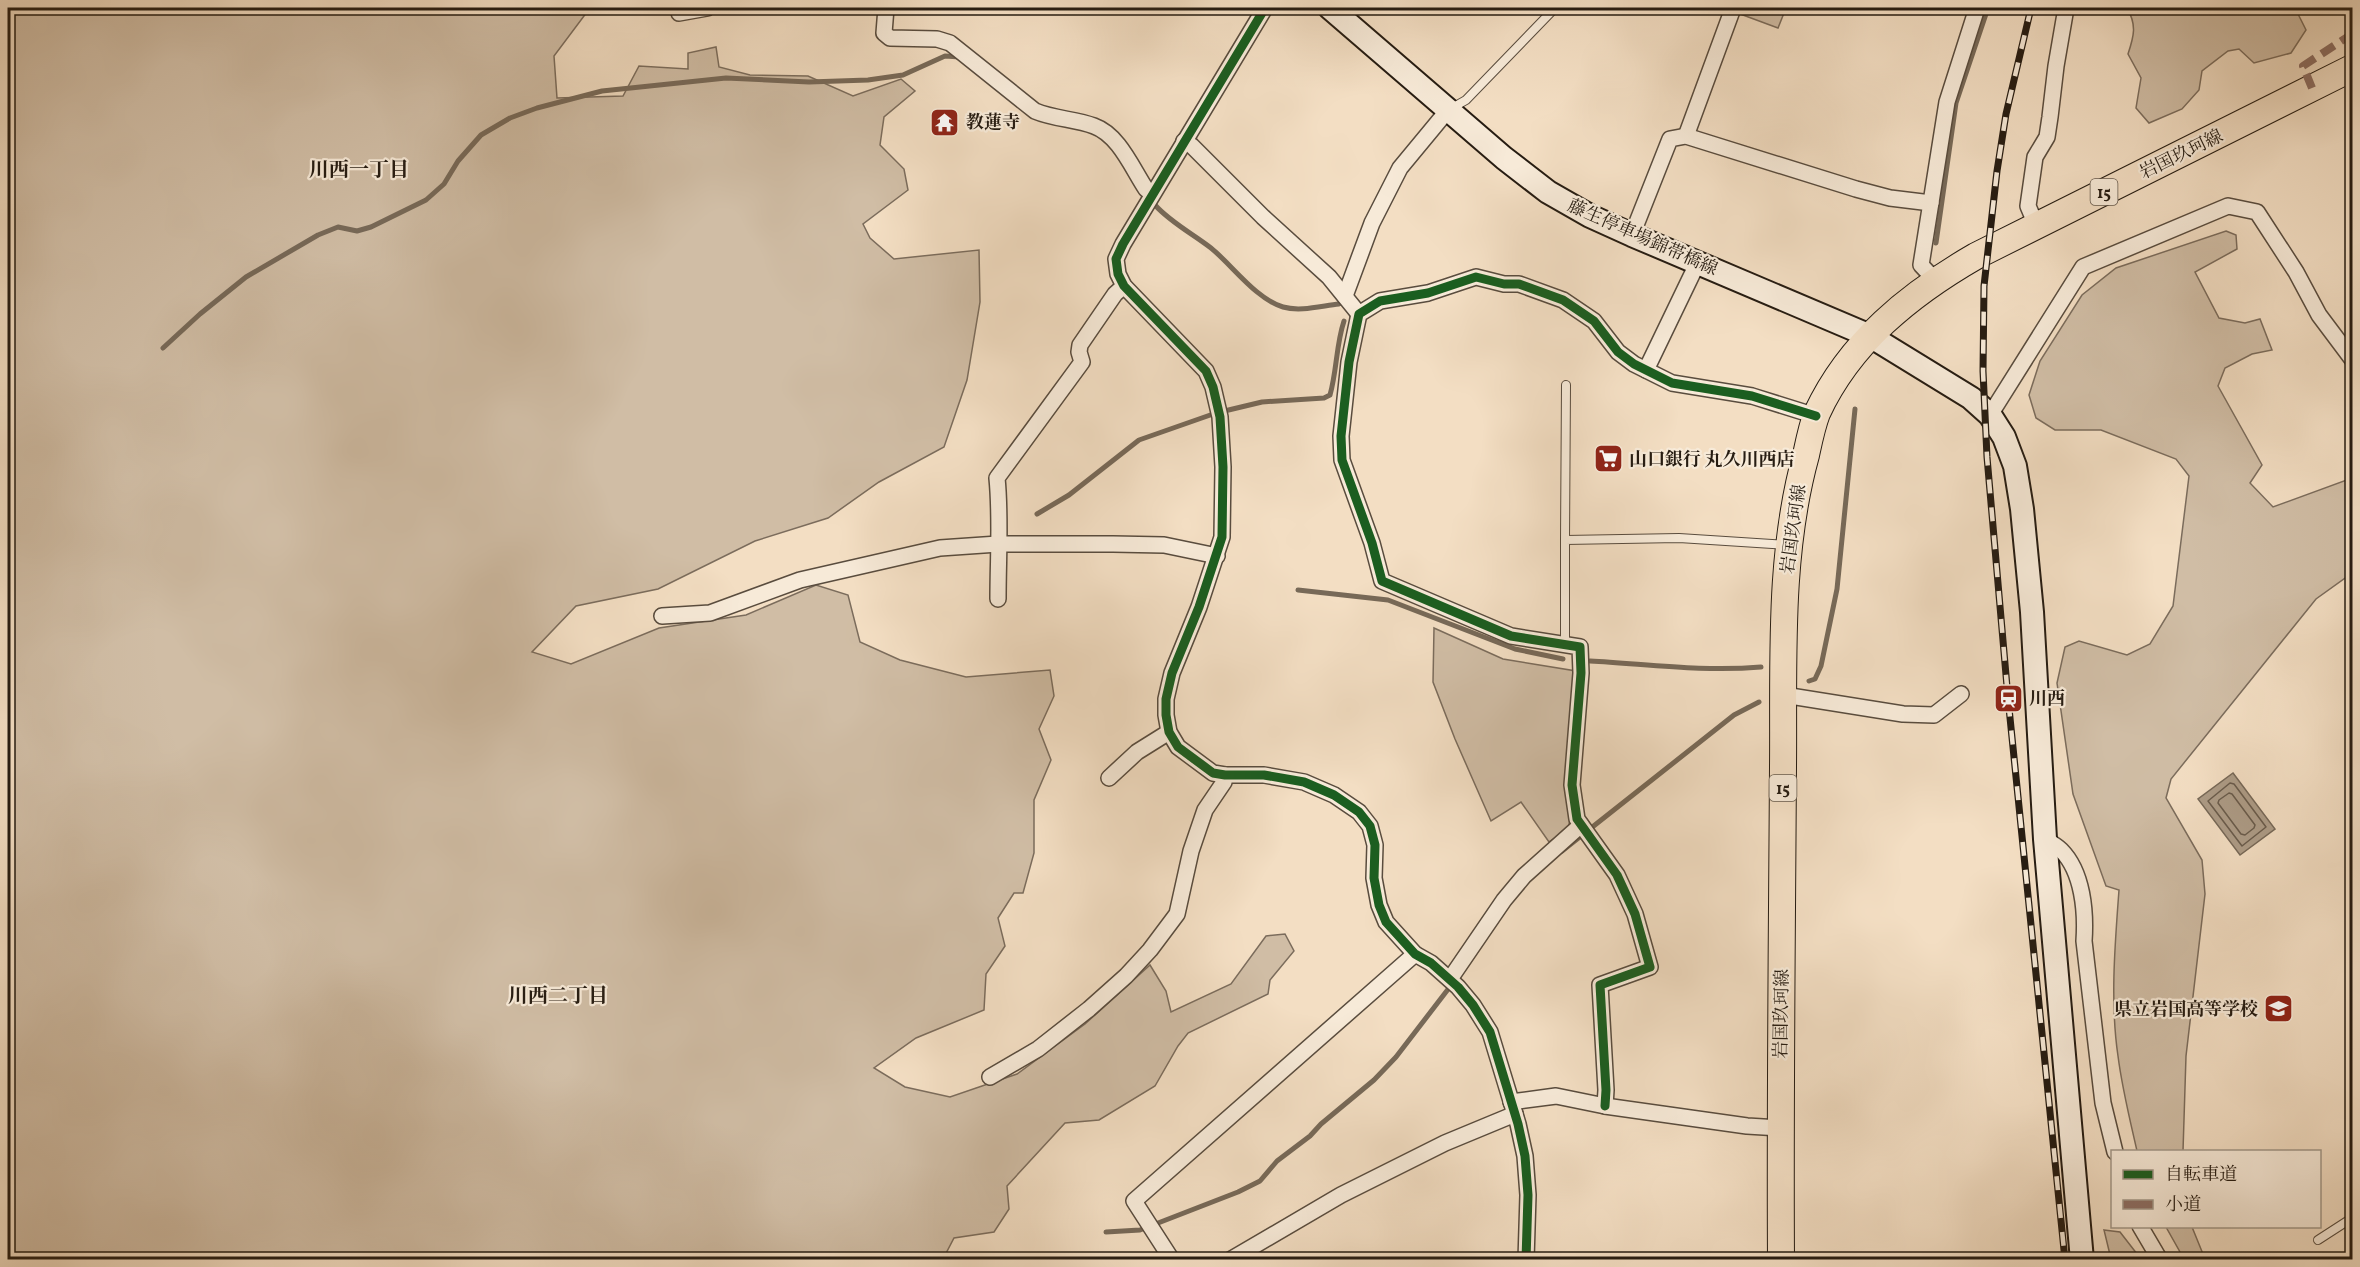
<svg xmlns="http://www.w3.org/2000/svg" width="2360" height="1267" font-family="Vollkorn,'Noto Serif JP',serif">
<style>
.green{fill:#d0bda5;stroke:#7b6c5c;stroke-width:1.5}
.water{fill:#ad9c87;stroke:#776958;stroke-width:1.5}
.lines{fill:none;stroke-linecap:round;stroke-linejoin:round}
.shore{stroke:#6a5c4c;stroke-width:1.5}
.stream{stroke:#776958;stroke-width:5}
.lane-casing{stroke:#594c3e;stroke-width:10}
.street-casing{stroke:#594c3e;stroke-width:18}
.secondary-casing{stroke:#261c12;stroke-width:26}
.primary-casing{stroke:#261c12;stroke-width:28}
.lane{stroke:#f7ead8;stroke-width:8}
.street{stroke:#f7ead8;stroke-width:15}
.secondary{stroke:#f7ead8;stroke-width:22}
.primary{stroke:#f3dec3;stroke-width:26}
.rail-casing{stroke:#261c12;stroke-width:7}
.rail{stroke:#f7ead8;stroke-width:4.5;stroke-dasharray:14;stroke-linecap:butt}
.quiet{stroke:#8d6e63;stroke-width:8;stroke-dasharray:15 8;stroke-linecap:butt}
.cycleway-casing{stroke:#f7ead8;stroke-width:13}
.cycleway{stroke:#1b5e20;stroke-width:9}
.labels{text-anchor:middle;stroke-width:4.5;stroke-linejoin:round;paint-order:stroke}
.shield{fill:#f7ead8;stroke:#655a4d;stroke-width:1.5}
.shield-label{font-size:16px;font-weight:bold;fill:#261c12}
.poi-label{font-size:18px;font-weight:bold;fill:#261c12;stroke:#f7ead8;text-anchor:start}
.street-label{font-size:18px;fill:#261c12;stroke:#f7ead8}
.neighbourhood-label{font-size:20px;font-weight:bold;fill:#261c12;stroke:#f7ead8}
</style>
<rect width="100%" height="100%" fill="#f3dec3"/>
<filter id="stains"><feTurbulence type="fractalNoise" baseFrequency=".00333" numOctaves="4"/><feColorMatrix values="0 0 0 0 .2 0 0 0 0 .09 0 0 0 0 .02 0 0 0 .5 -.17"/></filter>
<radialGradient id="worn" r=".72"><stop offset=".6" stop-color="#630" stop-opacity="0"/><stop offset="1" stop-color="#630" stop-opacity=".3"/></radialGradient>
<g class="green">
<path d="M8,8h582l-36,48 3,42 66,-2 16,-30 49,3v-16l28,-6 3,20 31,8 58,1 45,20 48,-17 14,12 -31,26 -4,28 24,24 4,21 -45,34 7,14 24,21 85,-9 1,52 -13,78 -23,67 -65,35 -51,36 -73,23 -97,48 -82,17 -44,46 39,12 88,-36 87,-13 70,-30 32,10 12,47 40,18 66,17 84,-7 4,26 -15,33 12,31 -17,40v53l-11,40h-9l-16,25 7,28 -19,28 -2,36 -68,28 -42,30 31,19 45,10 67,-23 68,-50 65,-59 16,26 5,21 60,-28 35,-48 19,-2 9,17 -24,29 -2,14 -80,39 -10,13 -23,40 -56,34 -34,3 -58,63 2,23 -15,23 -40,6 -11,21h-935z"/>
<path d="M1724,8h62l-8,20z"/>
<path d="M2127,8h168l11,22 -15,23 -37,10 -15,-14 -11,2 -26,20 -3,19 -17,19 -33,14 -13,-15 5,-30 -13,-24c6,-18 9,-29 -1,-46z"/>
<path d="M2226,231l10,4 1,14 -42,23 24,46 26,5 15,-4 12,31 -20,4 -27,14 -7,18 44,79 -12,18 23,24 79,-29v95l-36,26 -145,180 -5,19 36,62 3,34 -19,162 -3,95h-46c-7,-31 -15,-63 -19,-95 -8,-54 -3,-112 1,-166l-13,-4 -33,-92 -16,-111 8,-36 14,-6 48,14 23,-11 23,-38 16,-130 -13,-17 -75,-29h-46l-19,-12 -7,-23 11,-34 42,-66 34,-27z"/>
<path d="M1434,628l69,31 73,12 -6,148 -2,11 -19,12 -28,-40 -30,19 -36,-82 -22,-57z"/>
<path d="M2166,1227h26l13,32h-21z"/>
<path d="M2104,1230l16,2 21,27h-30z"/>
</g>
<path class="water" d="M2233,773l42,56 -35,26 -42,-56z"/>
<g class="lines">
<g class="shore">
<path d="M2230,783l4,1 32,43 -24,19 -34,-45z"/>
<path d="M2229,793l3,1 23,31 -1,3 -9,7 -4,-1 -23,-31 1,-3z"/>
</g>
<g class="stream">
<path d="M1155,205c15,17 38,29 56,43 21,17 45,51 72,59 17,5 38,-1 56,-3"/>
<path d="M1936,243l20,-140 32,-95"/>
<path d="M163,348l37,-34 46,-37 72,-42 20,-8 19,4 14,-4 55,-27 18,-16 14,-23 23,-26 29,-17 27,-10 65,-17 124,-13 83,4 59,-2 35,-5 42,-19 15,1"/>
<path d="M1037,514l32,-19 70,-55 77,-27 46,-11 62,-4 6,-3c7,-25 6,-50 14,-74"/>
<path d="M1298,590l90,10 127,49 48,10"/>
<path d="M1590,661c57,3 113,11 171,6"/>
<path d="M1809,681l6,-2 6,-13 16,-77 18,-180"/>
<path d="M1562,851l172,-136 25,-13"/>
<path d="M1106,1232l34,-2 98,-38 22,-11 17,-20 33,-25 11,-12 53,-44 22,-23 53,-69"/>
</g>
<defs>
<g id="lane">
<path d="M1452,108l14,-8 89,-92"/>
<path d="M1565,540l1,-155"/>
<path d="M1565,644v-104l114,-2 108,7"/>
<path d="M2318,1240l34,-22"/>
</g>
<g id="street">
<path d="M886,8l-2,25 6,5 47,1 13,4 85,68c19,8 40,8 59,15 25,9 38,42 52,63l6,5"/>
<path d="M1265,8l-142,236 -7,15 2,15 6,12 82,85 7,16 7,30 3,50 -1,70 -23,70 -27,66 -6,26v16l3,17 9,15 35,26 12,2h39l40,7 30,13 25,17 11,14 5,19 -1,33 5,27 7,17 29,32 16,9 27,24 15,18 17,27 28,92 7,32 3,39 -2,65"/>
<path d="M679,13l28,-5"/>
<path d="M1686,136l46,-125"/>
<path d="M1184,141l8,5 71,71 66,60 30,37"/>
<path d="M2036,225l-8,-19 7,-49 12,-20 3,-20 6,-51 10,-58"/>
<path d="M1632,235l38,-96 16,-3 170,53 34,9 41,5"/>
<path d="M1935,280l-14,-15 26,-163 30,-94"/>
<path d="M1345,296l27,-73 28,-55 48,-58"/>
<path d="M1646,370l52,-108"/>
<path d="M1990,415l93,-148 145,-61 29,6 39,60 23,43 33,44"/>
<path d="M998,599c0,-41 3,-81 -1,-121l85,-116 -3,-10 1,-7 35,-51 9,-8"/>
<path d="M662,616l48,-3 90,-33 140,-32 58,-4h115l51,1 53,11"/>
<path d="M1784,695l119,19 31,1 27,-21"/>
<path d="M1109,778l28,-26 32,-20"/>
<path d="M2045,839c5,3 12,7 16,11 22,22 25,62 23,91l19,162 12,49"/>
<path d="M1450,979l54,-79 20,-24 57,-51"/>
<path d="M990,1077l48,-28 51,-40 37,-33 24,-26 27,-36 14,-63 14,-41 19,-28 1,-7"/>
<path d="M1511,1102l45,-6 49,10 142,20 33,2"/>
<path d="M1605,1106l1,-16 -6,-105 50,-18 -15,-53 -18,-39 -40,-56 -5,-34 9,-112 -1,-26 -69,-11 -129,-55 -10,-38 -30,-83 -1,-24 8,-74 10,-48 21,-13 48,-8 48,-16 28,7h15l44,16 31,21 24,31 16,12 38,19 80,13 64,20"/>
<path d="M2140,1226l20,34"/>
<path d="M1172,1260l-38,-59 281,-247"/>
<path d="M1230,1260l111,-65 104,-52 70,-29"/>
</g>
<path id="secondary" d="M1330,8l174,150 44,34 42,24 42,19 238,101 101,62 19,17 14,22 11,29 7,43 10,103 13,227 37,421"/>
<path id="primary" d="M1781,1260c-1,-165 1,-329 2,-493 1,-104 -5,-211 23,-312 3,-14 6,-29 11,-42 33,-71 93,-119 159,-157l376,-188"/>
</defs>
<use href="#lane" class="lane-casing"/>
<use href="#street" class="street-casing"/>
<use href="#secondary" class="secondary-casing"/>
<use href="#primary" class="primary-casing"/>
<use href="#lane" class="lane"/>
<use href="#street" class="street"/>
<use href="#secondary" class="secondary"/>
<use href="#primary" class="primary"/>
<defs>
<path id="rail" d="M2031,8l-25,106 -9,57 -13,115 -1,85 4,86 21,241 57,562"/>
</defs>
<use href="#rail" class="rail-casing"/>
<use href="#rail" class="rail"/>
<path class="quiet" d="M2312,88l-9,-22 49,-32"/>
<defs>
<g id="cycleway">
<path d="M1265,8l-142,236 -7,15 2,15 6,12 82,85 7,16 7,30 3,50 -1,70 -23,70 -27,66 -6,26v16l3,17 9,15 35,26 12,2h39l40,7 30,13 25,17 11,14 5,19 -1,33 5,27 7,17 29,32 16,9 27,24 15,18 17,27 28,92 7,32 3,39 -2,65"/>
<path d="M1605,1106l1,-16 -6,-105 50,-18 -15,-53 -18,-39 -40,-56 -5,-34 9,-112 -1,-26 -69,-11 -129,-55 -10,-38 -30,-83 -1,-24 8,-74 10,-48 21,-13 48,-8 48,-16 28,7h15l44,16 31,21 24,31 16,12 38,19 80,13 64,20"/>
</g>
</defs>
<use href="#cycleway" class="cycleway-casing"/>
<use href="#cycleway" class="cycleway"/>
</g>
<defs>
<symbol id="temple-square" viewBox="-11 -11 22 22"><rect x="-9" y="-9" width="18" height="18" rx="4" fill="#8f2418" stroke="#f7ead8"/><path d="M0-6L5-2H3V0L6.5 2.5H4V6H1.5V3h-3V6H-4V2.5H-6.5L-3 0V-2H-5Z" fill="#fff"/></symbol>
<symbol id="supermarket-square" viewBox="-11 -11 22 22"><rect x="-9" y="-9" width="18" height="18" rx="4" fill="#8f2418" stroke="#f7ead8"/><path d="M-6-5.5h2.5l.6 2H6L4.5 2H-2.5L-4.4-4H-6ZM-1.5 3.2a1.3 1.3 0 1 0 .1 0ZM3 3.2a1.3 1.3 0 1 0 .1 0Z" fill="#fff"/></symbol>
<symbol id="station-square" viewBox="-11 -11 22 22"><rect x="-9" y="-9" width="18" height="18" rx="4" fill="#8f2418" stroke="#f7ead8"/><path d="M-3-6H3Q5-6 5-4V2Q5 4 3 4L4.5 6H3L1.5 4h-3L-3 6H-4.5L-3 4Q-5 4-5 2V-4Q-5-6-3-6ZM-3.5-4v3h7v-3ZM-3.5 1v1.5H-2V1ZM2 1v1.5H3.5V1Z" fill="#fff"/></symbol>
<symbol id="school-square" viewBox="-11 -11 22 22"><rect x="-9" y="-9" width="18" height="18" rx="4" fill="#8f2418" stroke="#f7ead8"/><path d="M0-5L7-2L0 1L-7-2ZM-4 1L0 2.5L4 1V4Q0 6-4 4Z" fill="#fff"/></symbol>
</defs>
<g fill-rule="evenodd">
<use href="#temple-square" x="928" y="106" width="33" height="33"/>
<use href="#supermarket-square" x="1592" y="442" width="33" height="33"/>
<use href="#station-square" x="1992" y="682" width="33" height="33"/>
<use href="#school-square" x="2262" y="992" width="33" height="33"/>
</g>
<g class="labels">
<g class="shield">
<rect x="2090.5" y="179" width="27" height="26" rx="4.5"/>
<rect x="1769.5" y="775" width="27" height="26" rx="4.5"/>
</g>
<g class="shield-label">
<text x="2104" y="198">15</text>
<text x="1783" y="794">15</text>
</g>
<g class="poi-label">
<text x="966" y="128">教蓮寺</text>
<text x="1629" y="465">山口銀行 丸久川西店</text>
<text x="2029" y="704">川西</text>
<text x="2258" y="1015" text-anchor="end">県立岩国高等学校</text>
</g>
<g class="street-label">
<text transform="translate(2181 154) rotate(-26)" y="6">岩国玖珂線</text>
<text transform="translate(1643 237) rotate(24)" y="6">藤生停車場錦帯橋線</text>
<text transform="translate(1793 529) rotate(-82)" y="6">岩国玖珂線</text>
<text transform="translate(1781 1014) rotate(-89)" y="6">岩国玖珂線</text>
</g>
<g class="neighbourhood-label">
<text x="359" y="176">川西一丁目</text>
<text x="558" y="1002">川西二丁目</text>
</g>
</g>
<rect width="2360" height="1267" fill="none" stroke="#f3dec3" stroke-width="30"/>
<rect x="9" y="9" width="2342" height="1249" fill="none" stroke="#261c12" stroke-width="3"/>
<rect x="15" y="15" width="2330" height="1237" fill="none" stroke="#261c12" stroke-width="1.5"/>
<rect x="2111" y="1150" width="210" height="78" fill="#f7ead8" stroke="#a39889" stroke-width="1.5"/>
<rect x="2123" y="1170" width="30" height="9" fill="#1b5e20" stroke="#a39889" stroke-width="1.5"/>
<text x="2165" y="1180" font-size="18" fill="#261c12">自転車道</text>
<rect x="2123" y="1200" width="30" height="9" fill="#8d6e63" stroke="#a39889" stroke-width="1.5"/>
<text x="2165" y="1210" font-size="18" fill="#261c12">小道</text>
<rect width="100%" height="100%" filter="url(#stains)"/>
<rect width="100%" height="100%" fill="url(#worn)"/>
</svg>
